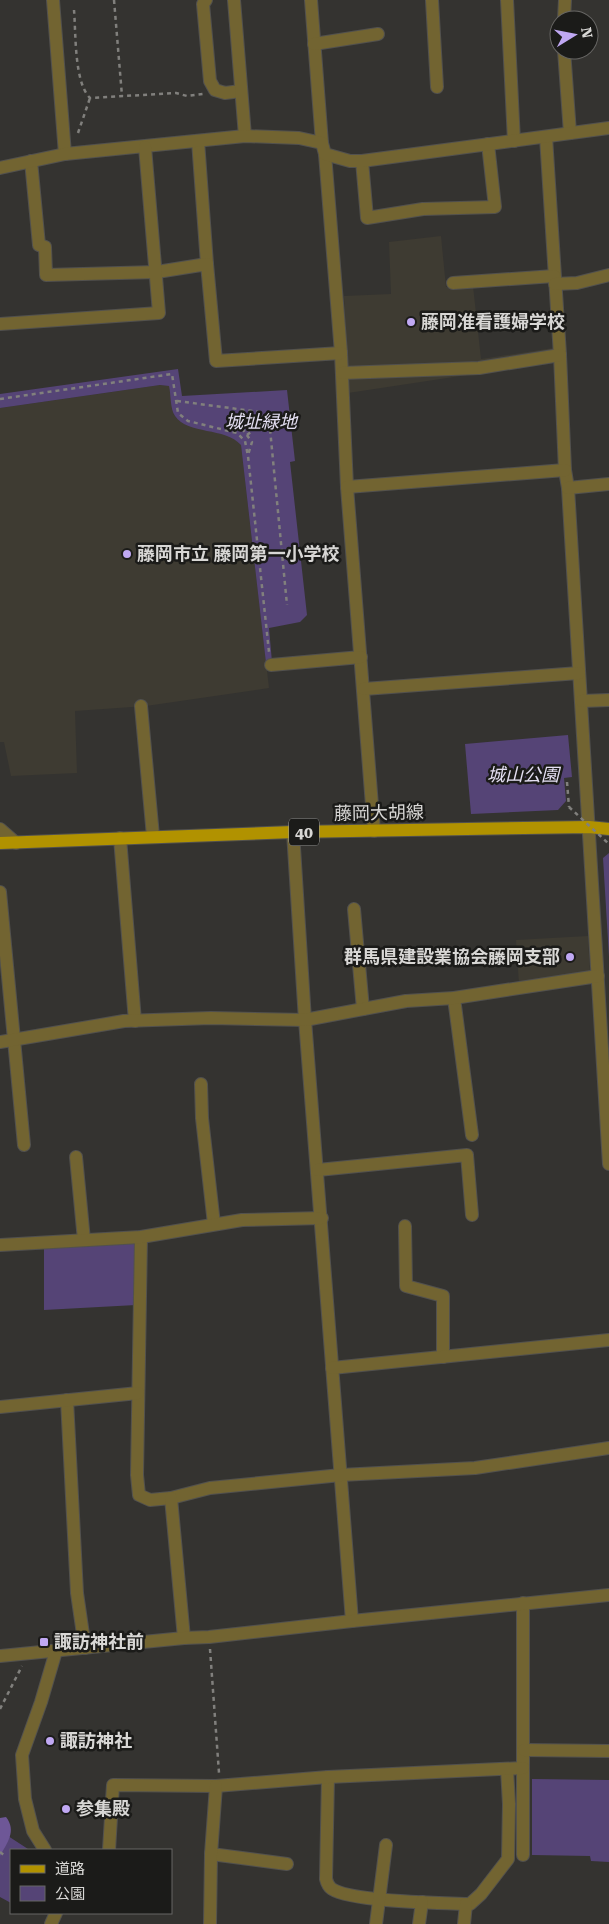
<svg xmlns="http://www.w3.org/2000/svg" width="609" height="1924" font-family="'Roboto Serif','Noto Sans JP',serif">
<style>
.built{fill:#3e3b32}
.green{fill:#554476}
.water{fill:#6e5797}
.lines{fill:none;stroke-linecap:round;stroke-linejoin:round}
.minor-casing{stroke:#52514e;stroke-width:14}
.major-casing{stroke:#52514e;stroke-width:14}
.path{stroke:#81807d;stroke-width:2.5;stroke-dasharray:4 4;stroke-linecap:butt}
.minor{stroke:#726431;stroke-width:12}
.major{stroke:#b19200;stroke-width:12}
.path-bridge{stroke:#81807d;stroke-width:2.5;stroke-dasharray:4 4;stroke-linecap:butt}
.poi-dot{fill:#c0a8f3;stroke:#1b1b19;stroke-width:2}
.labels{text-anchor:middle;stroke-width:5;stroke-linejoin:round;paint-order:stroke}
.shield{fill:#1b1b19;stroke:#9f9f9d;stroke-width:1}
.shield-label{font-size:16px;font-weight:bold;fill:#d8d7d5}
.poi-label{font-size:18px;font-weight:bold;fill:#d8d7d5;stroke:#1b1b19;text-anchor:start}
.park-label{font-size:18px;font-style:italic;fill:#e4dff2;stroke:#1b1b19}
.street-label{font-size:18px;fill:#d8d7d5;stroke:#1b1b19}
</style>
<rect width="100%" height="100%" fill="#343330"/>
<g class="built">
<path d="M441,236l5,51 27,-1 8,73 72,-11 1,14 -206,31 -4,-97 47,-2 -2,-52z"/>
<path d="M160,385l10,1 4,29 7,7 10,4 43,11 7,8 28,243 -123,18 -71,5 2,62 -66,3 -7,-34h-4v-334z"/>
<path d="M588,936l2,36 -71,12 -3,-44z"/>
</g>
<g class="green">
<path d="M178,369l4,27 105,-6 8,71 -5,1 17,153 -7,7 -31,6 3,34 -6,1 -25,-218c-16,-18 -53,-10 -66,-29 -5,-7 -4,-22 -6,-30l-9,-1 -160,23v-14z"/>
<path d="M568,735l4,42 -8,1 2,23 -8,9 -87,4 -6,-70z"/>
<path d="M609,853v104l-6,-99z"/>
<path d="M136,1240v65l-92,5v-62z"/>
<path d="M532,1779l77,1v82l-18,-1 -1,-5 -58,-1z"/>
<path d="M0,1836h8l20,13v1h-17v53l-11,-6z"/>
</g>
<path class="water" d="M6,1817c11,14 1,26 -6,39v-38z"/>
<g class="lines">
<defs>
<g id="minor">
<path d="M53,0l12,154"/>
<path d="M206,0l-3,4 7,77 5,9 10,3 16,-2"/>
<path d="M234,0l11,136"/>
<path d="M311,0l11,143"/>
<path d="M432,0l5,87"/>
<path d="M507,0l7,141"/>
<path d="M564,20l1,-20"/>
<path d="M314,44l64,-10"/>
<path d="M564,50l6,83"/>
<path d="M546,137l14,218 5,115 3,18 41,676"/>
<path d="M198,141l9,123"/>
<path d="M325,154l16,199 6,134 27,344"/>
<path d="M31,161l8,84 6,2 1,28 111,-3 50,-8 9,97 125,-8"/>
<path d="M362,161l5,57 56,-9 72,-2 -7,-63"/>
<path d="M0,168l65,-14 180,-18 54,2 23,5 3,11 25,7h12l247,-33"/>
<path d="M453,283l101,-7"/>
<path d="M555,284l22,-1 32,-8"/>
<path d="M0,324l159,-11 -14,-166"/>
<path d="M342,373l137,-5 81,-13"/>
<path d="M347,487l218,-17"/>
<path d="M568,488l41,-4"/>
<path d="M271,665l90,-8"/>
<path d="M364,689l215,-16"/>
<path d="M582,701l27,-1"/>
<path d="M141,706l12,130"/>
<path d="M0,829l16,14"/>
<path d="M293,832l12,188 47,601"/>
<path d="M120,838l15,183"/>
<path d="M0,892l24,253"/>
<path d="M354,909l9,100"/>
<path d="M454,998l18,137"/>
<path d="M0,1042l124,-21 87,-3 94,2 101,-19 48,-3 144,-22"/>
<path d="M201,1084l1,34 12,106"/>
<path d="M76,1157l8,83"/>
<path d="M318,1170l149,-15 5,60"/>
<path d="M405,1226l1,60 37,10v61"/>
<path d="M141,1237l-4,238 2,20 11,5 21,-2 39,-10 131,-13 134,-7 134,-20"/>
<path d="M0,1245l141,-8 101,-17 80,-2"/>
<path d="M332,1368l277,-28"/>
<path d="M67,1400l10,193 8,55"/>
<path d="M0,1407l138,-14"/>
<path d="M171,1498l13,140"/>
<path d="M523,1603v252"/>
<path d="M0,1656l184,-18 25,-1 143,-16 257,-26"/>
<path d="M524,1750l85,1"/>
<path d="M328,1777l-2,102c1,4 3,8 6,10 20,13 110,14 138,15l11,-10 27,-35 1,-55 -2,-35"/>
<path d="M45,1850l-12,-19 -8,-32 -3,-44 19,-53 15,-51"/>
<path d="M109,1850l4,-65 103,1 112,-9 195,-9"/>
<path d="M211,1854l76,10"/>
<path d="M51,1924l5,-11"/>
<path d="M210,1924l1,-70 5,-68"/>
<path d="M376,1924l10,-79"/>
<path d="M419,1924l3,-22"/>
<path d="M464,1924l2,-20"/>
</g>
<path id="major" d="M0,843l293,-11 296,-5 20,2"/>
</defs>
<use href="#minor" class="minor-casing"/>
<use href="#major" class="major-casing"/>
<g class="path">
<path d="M114,0l8,96"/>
<path d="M74,10c2,24 0,72 16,88l86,-5 11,3 16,-2"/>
<path d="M78,133l12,-35"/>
<path d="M0,399l172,-25 6,39 10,8 49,12 8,8 3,15 21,196"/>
<path d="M177,401l83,11 10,17 17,176"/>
<path d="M227,429l14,-2 11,15 -4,13"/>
<path d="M247,435l18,-14"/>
<path d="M567,782l2,25"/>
<path d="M210,1649l9,124"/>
<path d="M0,1709l22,-43"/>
<path d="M0,1852l4,3"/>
</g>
<use href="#minor" class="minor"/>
<use href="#major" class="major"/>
<path class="path-bridge" d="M569,807l40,37"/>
</g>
<g class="poi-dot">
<circle cx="411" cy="322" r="5"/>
<circle cx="127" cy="554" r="5"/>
<circle cx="570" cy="957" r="5"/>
<rect x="39" y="1637" width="10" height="10" rx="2.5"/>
<circle cx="50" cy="1741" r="5"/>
<circle cx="66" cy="1809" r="5"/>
</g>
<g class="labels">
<rect class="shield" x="289" y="818.5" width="30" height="27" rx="4"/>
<g class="shield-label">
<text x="304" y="838">40</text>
</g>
<g class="poi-label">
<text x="421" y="328">藤岡准看護婦学校</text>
<text x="137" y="560">藤岡市立 藤岡第一小学校</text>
<text x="560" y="963" text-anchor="end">群馬県建設業協会藤岡支部</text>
<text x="54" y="1648">諏訪神社前</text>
<text x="60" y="1747">諏訪神社</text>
<text x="76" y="1815">参集殿</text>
</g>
<g class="park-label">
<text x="261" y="428">城址緑地</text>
<text x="523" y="781">城山公園</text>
</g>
<g class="street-label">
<text transform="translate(379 813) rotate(-1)" y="6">藤岡大胡線</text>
</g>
</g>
<rect x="10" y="1849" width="162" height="65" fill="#1b1b19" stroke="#676664"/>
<rect x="20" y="1865" width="25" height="8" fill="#b19200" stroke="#676664"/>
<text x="55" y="1874" font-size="15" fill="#d8d7d5">道路</text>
<rect x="20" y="1886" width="25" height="15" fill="#554476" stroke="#676664"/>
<text x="55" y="1899" font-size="15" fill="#d8d7d5">公園</text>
<g transform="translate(574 35) rotate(80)"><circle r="24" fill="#1b1b19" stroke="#676664"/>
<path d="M0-4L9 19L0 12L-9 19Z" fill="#c0a8f3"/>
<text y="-8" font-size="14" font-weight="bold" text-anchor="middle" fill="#d8d7d5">N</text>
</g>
</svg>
